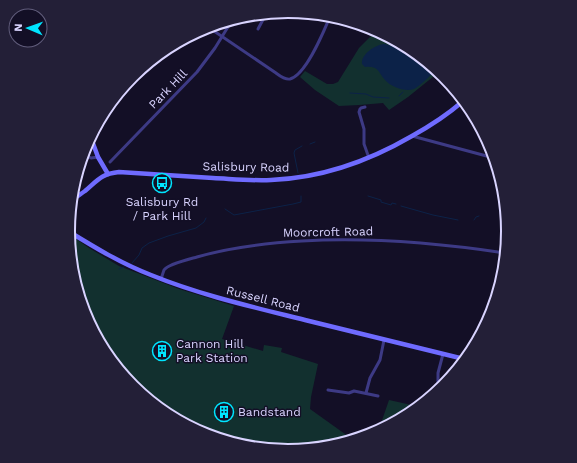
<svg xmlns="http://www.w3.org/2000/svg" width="577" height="463" font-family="'Work Sans',sans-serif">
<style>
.green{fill:#12302f}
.water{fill:#0c2248}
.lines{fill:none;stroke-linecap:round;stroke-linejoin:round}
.stream{stroke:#0c2248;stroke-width:1}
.street{stroke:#3d3a85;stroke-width:3}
.secondary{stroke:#6f6bff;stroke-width:4.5}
.labels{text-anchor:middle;stroke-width:3;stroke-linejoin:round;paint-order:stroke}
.street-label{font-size:12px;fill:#d9d4ff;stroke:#130f26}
.poi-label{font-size:12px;fill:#d9d4ff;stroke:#130f26;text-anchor:start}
.rim{fill:none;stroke:#d9d4ff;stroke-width:2}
</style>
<rect width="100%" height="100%" fill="#130f26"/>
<g class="green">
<path d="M377,30l62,42 -31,25 -19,13 -6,-7 -24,2 -20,1 -24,-16 -15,-13 5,-6 22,13h6l5,-2 21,-34z"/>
<path d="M69,235l7,4 13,9 30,18 60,23 55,17 -12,33 41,12 1,-6 18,3 -1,4 37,12 -7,33 -1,12 42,30 -64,13 -84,-17 -72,-48 -47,-71z"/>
<path d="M389,400l27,6 -38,26z"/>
</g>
<path class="water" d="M384,44l13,3 4,-1 35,24c-4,4 -17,17 -22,19 -9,3 -23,-2 -29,-9 -8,-9 -6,-14 -20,-13l-3,-3c-1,-10 13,-19 22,-20z"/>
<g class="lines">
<g class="stream">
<path d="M350,93l16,1 7,3 16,1"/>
<path d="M399,96l4,-4"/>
<path d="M310,144l5,-2"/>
<path d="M298,173l-4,-20 1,-3 7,-4"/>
<path d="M368,196l13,4v2l10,3 1,-2 4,1"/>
<path d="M401,206l32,9 25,5"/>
<path d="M225,209l9,6 59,-11 8,-2v-6"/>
<path d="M474,220l2,-3 3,-1"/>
<path d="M132,263l7,-8 3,-7 7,-5 19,-7 28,-8 8,-6 2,-4"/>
<path d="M119,269l5,-2"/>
</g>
<g class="street">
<path d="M208,27l68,46c4,3 9,7 14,6 16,-4 33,-46 39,-60"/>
<path d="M258,29l7,-13"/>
<path d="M365,107l-4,1 -1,1 -1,3 5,17v15l5,14"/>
<path d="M412,136l82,22"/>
<path d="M83,154l8,4 7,-1"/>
<path d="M110,162l87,-90 18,-24 16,-26"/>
<path d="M161,279c1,-3 2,-6 3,-9 4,-6 26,-11 33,-13 34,-10 70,-14 105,-16 68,-4 136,2 203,12"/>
<path d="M438,383v-10l5,-19"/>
<path d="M328,390l21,3 5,-2 24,5"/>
<path d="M366,393l4,-15 10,-18 4,-20"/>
</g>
<g class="secondary">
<path d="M91,138l7,19 10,17"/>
<path d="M75,198c3,-2 7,-5 10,-7 13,-11 16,-17 34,-19 32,2 63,4 94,6 20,1 39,3 58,2 50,-2 98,-19 141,-44 18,-10 35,-21 50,-34"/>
<path d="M68,231c26,16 54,33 83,44 49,20 102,32 154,45 53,13 106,26 159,39"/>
</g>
</g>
<defs>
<symbol id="bus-ring" viewBox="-11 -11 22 22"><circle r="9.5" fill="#130f26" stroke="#00e5ff" stroke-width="1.5"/><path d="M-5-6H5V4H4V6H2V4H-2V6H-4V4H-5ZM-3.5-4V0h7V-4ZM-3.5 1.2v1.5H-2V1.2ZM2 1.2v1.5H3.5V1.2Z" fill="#00e5ff"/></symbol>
<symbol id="building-ring" viewBox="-11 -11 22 22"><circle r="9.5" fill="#130f26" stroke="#00e5ff" stroke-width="1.5"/><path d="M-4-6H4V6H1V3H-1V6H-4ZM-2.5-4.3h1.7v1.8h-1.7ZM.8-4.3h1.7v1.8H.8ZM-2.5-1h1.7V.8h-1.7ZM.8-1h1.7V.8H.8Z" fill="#00e5ff"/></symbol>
</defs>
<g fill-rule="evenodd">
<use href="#bus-ring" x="151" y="172" width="22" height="22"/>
<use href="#building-ring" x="151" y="340" width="22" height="22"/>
<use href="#building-ring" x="213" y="401" width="22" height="22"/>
</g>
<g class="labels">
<g class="street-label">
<text transform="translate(168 89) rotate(-46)" y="4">Park Hill</text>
<text transform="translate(246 167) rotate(1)" y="4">Salisbury Road</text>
<text transform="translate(328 232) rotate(-1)" y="4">Moorcroft Road</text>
<text transform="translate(263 299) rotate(14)" y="4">Russell Road</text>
</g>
<g class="poi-label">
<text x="162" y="206" text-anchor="middle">Salisbury Rd<tspan x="162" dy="14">/ Park Hill</tspan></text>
<text x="176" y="348">Cannon Hill<tspan x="176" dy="14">Park Station</tspan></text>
<text x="238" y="416">Bandstand</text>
</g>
</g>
<path d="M0 0H577V463H0ZM75 231a213 213 0 1 1 426 0a213 213 0 1 1-426 0Z" fill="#231f37" fill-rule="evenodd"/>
<path class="rim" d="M75 231a213 213 0 1 1 426 0a213 213 0 1 1-426 0Z"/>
<g transform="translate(28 28) rotate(272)"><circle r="19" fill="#130f26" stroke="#625e7d"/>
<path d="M0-3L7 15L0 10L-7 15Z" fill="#00e5ff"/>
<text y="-6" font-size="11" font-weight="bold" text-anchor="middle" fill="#d9d4ff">N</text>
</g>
</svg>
